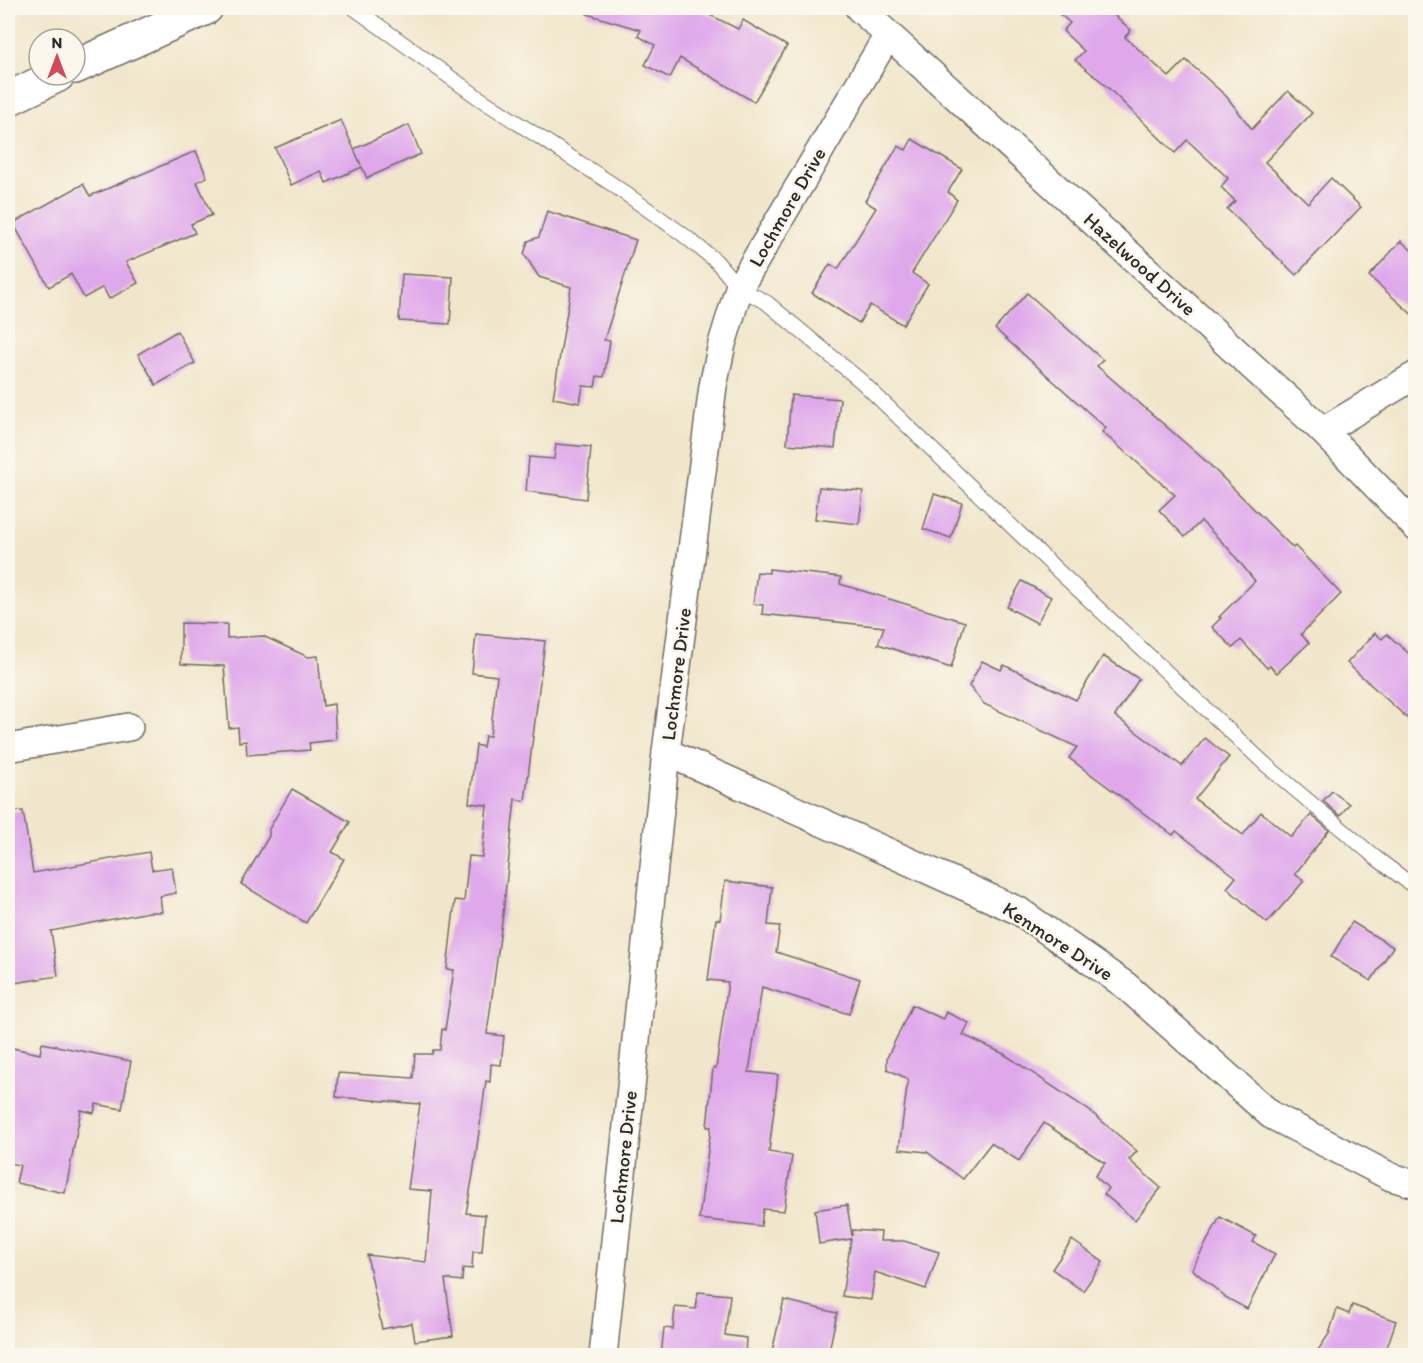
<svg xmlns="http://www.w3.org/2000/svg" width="1423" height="1363" font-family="Itim,sans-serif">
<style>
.building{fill:#dfa8eb}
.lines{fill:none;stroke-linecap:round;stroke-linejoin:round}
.lane-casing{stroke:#706c63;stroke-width:16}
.street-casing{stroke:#706c63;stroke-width:30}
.secondary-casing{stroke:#706c63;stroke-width:36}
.lane{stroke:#fff;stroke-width:14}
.street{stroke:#fff;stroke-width:27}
.secondary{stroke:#fff;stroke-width:33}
.labels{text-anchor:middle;stroke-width:5;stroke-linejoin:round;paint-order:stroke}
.street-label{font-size:20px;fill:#2b2b2b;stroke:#fbf7ec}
</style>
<rect width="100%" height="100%" fill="#fbf7ec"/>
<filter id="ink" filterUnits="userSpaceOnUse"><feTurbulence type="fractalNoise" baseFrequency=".0167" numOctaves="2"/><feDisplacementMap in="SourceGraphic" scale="12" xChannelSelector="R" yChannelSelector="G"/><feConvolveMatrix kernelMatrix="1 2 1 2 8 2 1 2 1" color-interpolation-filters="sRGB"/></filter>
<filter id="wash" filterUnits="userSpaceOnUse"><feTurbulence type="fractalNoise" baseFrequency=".008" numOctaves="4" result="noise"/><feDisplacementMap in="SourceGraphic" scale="24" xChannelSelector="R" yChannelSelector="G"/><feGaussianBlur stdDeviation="1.35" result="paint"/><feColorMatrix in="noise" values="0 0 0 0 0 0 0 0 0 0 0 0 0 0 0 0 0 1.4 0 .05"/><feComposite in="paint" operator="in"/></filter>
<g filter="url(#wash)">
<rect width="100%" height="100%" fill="#f1e6cb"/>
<g id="blocks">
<g class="building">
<path d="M588,8h108l42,21 5,-9 44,26 -33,56 -74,-44 -10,20 -25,-13 10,-20 -17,-9 3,-6 -54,-16z"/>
<path d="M1053,8h53l25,22 -6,7 44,40 17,-17 40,36 26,33 36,-38 24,22 -47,49 43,41 23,-25 30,29 -65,68 -69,-66 8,-8 -14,-14 7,-9 -41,-38 -12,13 -73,-71 -27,-22 9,-9 -21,-20 7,-8z"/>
<path d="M341,120l20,45 -7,-16 55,-24 12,29 -54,24 -5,-11 -36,16 -5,-12 -30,14 -16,-37z"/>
<path d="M912,139l50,30 -14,23 9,8 -45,73 16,11 -25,41 -33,-20 -11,18 -47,-30 18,-29 8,5 38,-61 -11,-7 33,-55 8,4z"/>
<path d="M196,151l11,26 -10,5 15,33 -21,9 4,9 -69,29 12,21 -29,16 -6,-12 -19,11 -13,-24 -22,13 -36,-64 70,-39 7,12z"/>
<path d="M547,211l89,29 -32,100 6,1 -6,36 -7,-1 -2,11 -12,-1 -3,17 -27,-5 18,-111 -32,-10 -15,-23 4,-13 11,-4z"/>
<path d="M1401,241l15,13v64l-47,-42z"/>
<path d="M402,274l51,3 -3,47 -51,-3z"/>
<path d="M1027,293l76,67 -6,6 111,97 85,85 2,-2 46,48 -40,40 8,9 -32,30 -7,-7 -3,2 -26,-28 -8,8 -21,-21 9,-9 -2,-1 36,-36 -27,-33 -27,-27 -16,16 -26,-27 16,-15 -73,-63 4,-4 -111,-99z"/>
<path d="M177,331l18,32 -39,22 -18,-31z"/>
<path d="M791,395l49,4 -5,49 -48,-4z"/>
<path d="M556,444l35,3 -5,52 -60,-8 3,-34 25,2z"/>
<path d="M819,487l44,4 -4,33 -44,-5z"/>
<path d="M934,494l28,9 -11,35 -28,-9z"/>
<path d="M769,569l72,8 -1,7 125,38 -14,46 -73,-24 6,-17 -122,-13 1,-9 -10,-1 4,-32 12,1z"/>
<path d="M1022,581l29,16 -14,26 -30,-16z"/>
<path d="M181,623l46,1v14l36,-2 45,21 10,-1 5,50 11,-2 2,36 -27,3 1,7 -63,5 -1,-14 -7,1 -1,-15 -9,1 -5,-62 -43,-2z"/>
<path d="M1375,633l7,6 5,-5 29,26v66l-69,-63z"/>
<path d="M476,634l69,7 -20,160 -10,-2 -12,115 -16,120 17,2 -3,29 -10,-1 -1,18 -4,-1 -13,94 -7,38 19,2 -3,37h-9l-1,17 -9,-1 -1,13 -17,-2 8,57 -38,5 -3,-18 -30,6 -15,-74 59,7 6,-71 -24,-2 12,-85 -84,-7 2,-24 75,5 2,-24h17l1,-4h7l2,-21 3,1 9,-60 -7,-1 8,-69 9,1 5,-45 13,1 5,-52 -18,-2 7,-58 7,2 2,-11h5l7,-60 -25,-3z"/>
<path d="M1103,656l36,23 -24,37 67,50 23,-28 24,19 -34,42 48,36 18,-23 30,25 20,-22 18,15 -34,44 9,7 -37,42 -40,-35 9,-11 -60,-46 -3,4 -104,-77 8,-11 -93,-43 -15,-18 13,-25 19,9 3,-5 72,35z"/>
<path d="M292,789l58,33 -18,30 12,7 -38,64 -65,-39 28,-48v-7z"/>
<path d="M1332,791l17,13 -9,12 -17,-15z"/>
<path d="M23,811l10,62 116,-21 3,18 20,-3 4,26 -16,3 2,16h-13l-98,19 7,45 -50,8v-172z"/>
<path d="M725,881l47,6 -4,38 12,1 -4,26 84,27 -11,35 -87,-27 -13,85 29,3 -9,77 23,4 -8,55 -21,-2 -2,17 -62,-7 12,-92h-4l6,-59h3l12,-86 -20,-2 8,-61 4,1z"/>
<path d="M1352,922l41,25 -22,34 -40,-24z"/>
<path d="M912,1005l31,14 3,-7 23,11 -6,12 41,19 86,57 47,40 -8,9 32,28 -26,32 -31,-26 4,-6 -13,-12 10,-13 -61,-40 -25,38 -28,-18 -28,36 -36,-27 -28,-3 9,-70 -21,-10v-11z"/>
<path d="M42,1043l89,18 -9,48 -26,-5 -2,9 -13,-3 -16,83 -49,-10 4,-18 -12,-2v-116l32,7z"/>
<path d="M847,1205l5,31 1,-6 28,2 -1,9h24l35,11 -13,37 -51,-17 -4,28 -29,-4 9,-57 -32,5 -4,-34z"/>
<path d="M1220,1217l36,19 -3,6 22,12 -28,55 -22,-12 -33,-28z"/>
<path d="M1072,1240l31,22 -20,29 -31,-22z"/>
<path d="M698,1292l32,3 -5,40 21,3 -1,18h-84l3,-28 9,1 2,-22 21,2z"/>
<path d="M784,1300l53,13 -9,43h-57z"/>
<path d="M1352,1305l44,16 -12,35h-70l15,-22 8,-25 12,5z"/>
</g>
</g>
</g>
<g filter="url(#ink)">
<use href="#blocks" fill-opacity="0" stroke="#706c63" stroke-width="1.5"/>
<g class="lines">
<defs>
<path id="lane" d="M354,8l125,90 133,86 69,49 35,28 23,27 27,14 95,79 193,186 211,197 111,94 40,30"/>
<g id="street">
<path d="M859,8l464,423 93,96"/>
<path d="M1323,431l93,-56"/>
<path d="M8,748l121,-21"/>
<path d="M666,752l353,159 106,74 146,130 120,62 25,7"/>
<path d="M603,1356l63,-604 47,-366 9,-42 17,-56 149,-253"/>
</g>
<g id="secondary">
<path d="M75,67l131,-59"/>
<path d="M8,99l50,-24"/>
</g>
</defs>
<use href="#lane" class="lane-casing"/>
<use href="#street" class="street-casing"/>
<use href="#secondary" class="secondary-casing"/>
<use href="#lane" class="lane"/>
<use href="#street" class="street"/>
<use href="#secondary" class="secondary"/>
</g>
</g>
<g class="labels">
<g class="street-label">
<text transform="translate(787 207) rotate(-60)" y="7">Lochmore Drive</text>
<text transform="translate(1140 264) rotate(42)" y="7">Hazelwood Drive</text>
<text transform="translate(676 674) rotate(-83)" y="7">Lochmore Drive</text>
<text transform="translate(1058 941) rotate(33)" y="7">Kenmore Drive</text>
<text transform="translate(623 1157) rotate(-84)" y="7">Lochmore Drive</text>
</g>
</g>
<rect width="1423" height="1363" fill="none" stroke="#fbf7ec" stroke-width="30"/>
<g transform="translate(57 57)"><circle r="28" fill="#fbf7ec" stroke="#a8a59f" stroke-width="1.5"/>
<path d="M0-4.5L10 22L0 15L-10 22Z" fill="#d1495b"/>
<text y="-9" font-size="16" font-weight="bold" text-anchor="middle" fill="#2b2b2b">N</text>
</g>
</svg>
